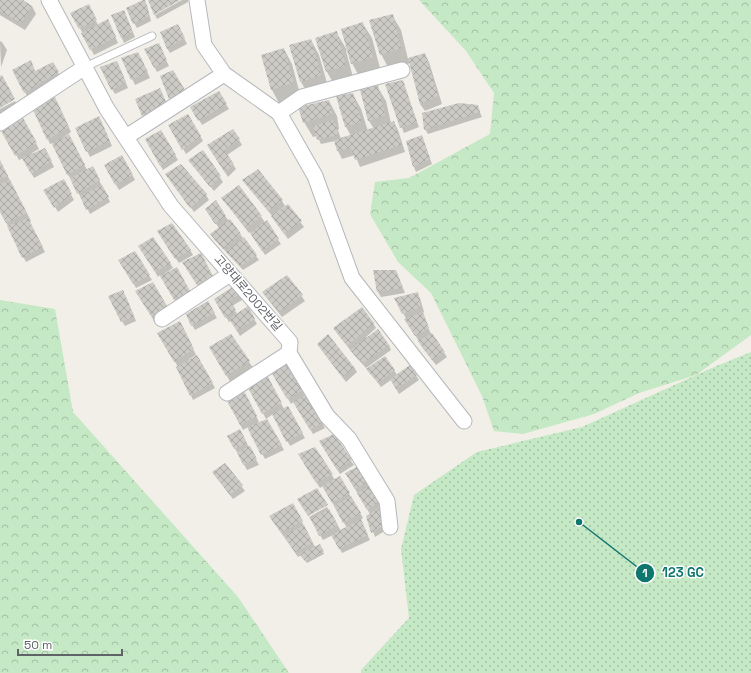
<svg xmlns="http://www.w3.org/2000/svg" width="751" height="673" font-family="'Space Grotesk','Noto Sans KR',sans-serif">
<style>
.grass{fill:url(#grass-dots)}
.forest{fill:url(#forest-crowns)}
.shadow{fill:#0003}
.building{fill:url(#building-cross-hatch)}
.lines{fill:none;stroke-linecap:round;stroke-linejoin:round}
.lane-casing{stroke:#b5b8bc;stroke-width:9}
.street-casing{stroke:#b5b8bc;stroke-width:17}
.lane{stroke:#fff;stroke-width:7}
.street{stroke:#fff;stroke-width:15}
.labels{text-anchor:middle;stroke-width:3;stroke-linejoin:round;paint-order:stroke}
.street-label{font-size:12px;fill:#5f6368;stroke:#fff}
.leader{fill:none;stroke:#0f766e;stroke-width:1.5}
.callout-dot{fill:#0f766e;stroke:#fff;stroke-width:1.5}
.mark-label{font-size:12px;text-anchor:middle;font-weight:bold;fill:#fff}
.callout-label{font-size:13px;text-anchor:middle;font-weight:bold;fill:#0f766e;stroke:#fff;stroke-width:3;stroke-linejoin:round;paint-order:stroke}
</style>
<defs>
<pattern id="grass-dots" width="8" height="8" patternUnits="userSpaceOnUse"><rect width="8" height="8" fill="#c5e8c5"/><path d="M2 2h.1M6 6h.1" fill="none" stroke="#a3c0a4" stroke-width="1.8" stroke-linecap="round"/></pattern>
<pattern id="forest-crowns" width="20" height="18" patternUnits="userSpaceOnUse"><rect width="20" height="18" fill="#c5e8c5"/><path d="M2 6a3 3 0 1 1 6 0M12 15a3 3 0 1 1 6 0" fill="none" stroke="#a3c0a4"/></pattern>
<pattern id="building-cross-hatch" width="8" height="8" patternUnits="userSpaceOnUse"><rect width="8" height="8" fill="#cccac5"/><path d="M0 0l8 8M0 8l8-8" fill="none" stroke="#a9a8a4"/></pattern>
</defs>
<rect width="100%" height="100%" fill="#f1efe8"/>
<path class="grass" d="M751,352v321h-390v-3l48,-52 -8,-69 13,-54 63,-43 105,-25 132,-60z"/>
<g class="forest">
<path d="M419,0h332v335l-55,40 -57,18 -45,21 -71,20 -29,-3 -12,-35 -51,-103 -33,-31 -28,-48 5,-32 34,-4 81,-44 4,-41 -28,-42z"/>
<path d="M0,300l55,9 18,103 165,185 51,76h-289z"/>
</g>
<g class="shadow">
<path d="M0,0h21l11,6 4,8 -11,16 -25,-15z"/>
<path d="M144,0l3,5 4,16 -14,7 -3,-5z"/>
<path d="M182,0h6v2l-31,17 -2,-4z"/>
<path d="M91,11l7,14h12l8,18 -24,12 -22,-42z"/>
<path d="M112,15l14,1 9,21 -11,6z"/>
<path d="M392,15l9,15 7,29 17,-5 4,8 13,42 -17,7 -5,-7 -9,-41 -22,6 -8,-15z"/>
<path d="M363,24l9,14 9,34 -21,6 -8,-15z"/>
<path d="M180,30l7,14 -17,9 -3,-5z"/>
<path d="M336,32l11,18 -1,1 8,30 -19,5 -8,-14z"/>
<path d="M311,40l8,15 10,35 -19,7 -9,-15z"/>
<path d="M0,41l2,1 5,8 -6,17z"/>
<path d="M161,49l8,17 -12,6 -12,-22z"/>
<path d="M284,49l8,15 9,34 -21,7 -8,-15 -10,-34z"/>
<path d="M141,58l9,20 -15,7 -12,-26z"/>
<path d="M117,62l11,26 -13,6 -3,-5z"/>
<path d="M53,63l8,15 -33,20 -14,-28 19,-4 2,6z"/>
<path d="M172,71l15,24 -14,8 -3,-5z"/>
<path d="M402,81l17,46 -15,6 -18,-48z"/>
<path d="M377,86l9,15 5,22 3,-1 4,8 7,22 -45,15 -5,-12 -13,4 -4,-8 -3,-10 -14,3 -4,-8 -4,1 -9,-15 25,-21 8,15 2,13 -1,1 3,9 10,-3 -5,-9 7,-33 8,15 7,22 6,-2 -5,-8 -8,-30z"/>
<path d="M218,92l11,17 -27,16 -10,-18z"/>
<path d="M162,94l6,13 -22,13 -3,-5z"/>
<path d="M15,101l2,4 -17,9v-5z"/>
<path d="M58,104l13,28 -7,5 1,1 7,3 15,29 6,-2 17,34 -20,12 -8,-17 -1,1 -10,-19 -3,-4 -15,-32 -3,1 -2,-5z"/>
<path d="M477,106l5,11 -54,17 -3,-5z"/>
<path d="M188,115l15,26 -17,13 -16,-29z"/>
<path d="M23,119l16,30 -7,4v1l13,-5 9,18 -20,11 -11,-20 -4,2 -16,-29z"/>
<path d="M101,122l11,24 -22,11 -14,-29z"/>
<path d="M233,130l9,15 -15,10 9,14 -8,8 -17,-27z"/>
<path d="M161,132l17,28 -15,10 -17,-30z"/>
<path d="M422,136l10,28 -16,8 -2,-5 -7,-25z"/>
<path d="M203,152l20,30 -9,9 -25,-31z"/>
<path d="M122,156l13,24 -16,10 -14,-25z"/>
<path d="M0,161l31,60 -2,1 16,30 -19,10 -26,-52z"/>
<path d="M170,179l36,16 3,5 -15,12z"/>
<path d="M63,180l11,20 -16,12 -13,-22z"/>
<path d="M244,181l38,20 3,5 -4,3 1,1 6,-4 16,21 -16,12 -15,-22z"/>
<path d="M239,187l42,57 -16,11 -15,-23 -1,1 -23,-30z"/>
<path d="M209,214l16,2 15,18 19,26 -16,10 -29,-31 -3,-5 8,-6z"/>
<path d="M161,237l29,13 3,5 -14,8z"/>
<path d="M140,246l30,17 3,5 -8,5 1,1 10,-5 16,27 -14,9 -18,-30 -2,2z"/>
<path d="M134,253l18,27 -16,8 -16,-28z"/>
<path d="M201,255l14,26 -14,9 -15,-22z"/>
<path d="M374,271h22l9,22 -24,4 -3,-5z"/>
<path d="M287,276l18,25 -23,16 -19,-24z"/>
<path d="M153,283l16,29 -15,9 -17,-30z"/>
<path d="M234,287l8,13 -10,6 5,8 10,-7 10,17 -17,12 -9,-15 -2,1 -11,-18z"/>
<path d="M417,293l3,5 4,14 -2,1 9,21 16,23 -11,8 -14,-18 -19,-34z"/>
<path d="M126,297l10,24 -11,5 -3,-5z"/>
<path d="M208,303l9,15 -22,12 -3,-5z"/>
<path d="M373,323l3,5 -10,9 23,8 2,5 -25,18 -12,-13 -20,-26z"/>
<path d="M183,328l13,27 -7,4 1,1 7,-4 18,32 -22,12 -15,-33 -19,-33z"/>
<path d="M230,336l24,33 -23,14 -21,-36z"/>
<path d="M321,349l33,18 3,5 -11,10z"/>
<path d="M286,365l19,31 2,-1 18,33 -12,6 -19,-33 -3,3 -18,-32z"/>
<path d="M410,366l9,14 -20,14 -8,-14 -10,7 -13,-18 26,1 3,5z"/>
<path d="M267,377l17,32 3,-2 18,31 -15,8 -17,-32 -7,5 -17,-33z"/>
<path d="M246,395l13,27 -4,2v1l12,-5 17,30 -19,9 -17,-32 -5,3 -16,-31z"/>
<path d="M240,431l19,34 -12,5 -19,-34z"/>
<path d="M320,442l31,19 3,4 -14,9z"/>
<path d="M314,448l21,32 5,-2 23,40 -3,2 10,20 -28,13 -9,-18 -10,5 -14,-23 18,-10 14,24 6,-3 -24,-42 -3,2 -21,-33z"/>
<path d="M225,464l20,27 -12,8 -20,-26z"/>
<path d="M359,467l23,39 -3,2 9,21 -13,8 -8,-21 3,-2 -21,-35z"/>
<path d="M293,505l22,42 5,-2 4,9 -17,9 -6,-8 -3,2 -25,-36z"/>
</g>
<g class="building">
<path d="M0,0h23l9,6 -11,17 -21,-12z"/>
<path d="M143,0h2l4,16 -16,8 -7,-16z"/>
<path d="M148,0h32l-26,15z"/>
<path d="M89,4l8,16 -18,9 -9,-16z"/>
<path d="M124,10l9,22 -12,6 -10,-23z"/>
<path d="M393,14l8,34 -21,7 -11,-35z"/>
<path d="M108,19l8,18 -26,13 -9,-17z"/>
<path d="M363,22l10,35 -22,7 -10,-35z"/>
<path d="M178,24l7,14 -18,11 -7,-17z"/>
<path d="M337,31l9,35 -20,6 -11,-34z"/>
<path d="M311,39l10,36 -21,7 -11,-37z"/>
<path d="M159,43l8,17 -13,8 -10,-19z"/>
<path d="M284,48l10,35 -23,7 -10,-35z"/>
<path d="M138,52l10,20 -17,8 -10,-22z"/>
<path d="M425,53l13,43 -18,8 -12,-46z"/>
<path d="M31,60l4,11 18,-9 6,10 -35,21 -12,-23z"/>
<path d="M117,61l9,21 -15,8 -11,-23z"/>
<path d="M173,70l12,20 -16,9 -9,-23z"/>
<path d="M2,75l13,24 -15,9v-32z"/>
<path d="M403,80l14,42 -17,6 -15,-44z"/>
<path d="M378,85l7,30 -17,6 -8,-31z"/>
<path d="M160,88l6,14 -24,14 -7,-17z"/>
<path d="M219,91l8,13 -29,17 -8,-14z"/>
<path d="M353,93l9,29 -17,5 -9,-31z"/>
<path d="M55,97l14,30 -22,13 -14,-30z"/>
<path d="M329,100l3,14 -29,9 -5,-16z"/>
<path d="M459,103l19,2 2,7 -56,18 -2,-17z"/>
<path d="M188,114l13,22 -19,14 -14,-25z"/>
<path d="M99,116l11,25 -24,11 -11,-24z"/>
<path d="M23,118l14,25 -22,13 -14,-25z"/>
<path d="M334,120l5,15 -22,5 -4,-14z"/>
<path d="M394,121l7,24 -46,15 -4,-12 -14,3 -3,-11z"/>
<path d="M233,129l7,10 -16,11 10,14 -9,9 -18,-28z"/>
<path d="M161,130l15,25 -16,11 -15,-27z"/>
<path d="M69,134l16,31 -18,10 -15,-31z"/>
<path d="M422,135l8,24 -17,8 -7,-26z"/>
<path d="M45,148l7,13 -21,13 -9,-16z"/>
<path d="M203,150l18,26 -11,11 -22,-27z"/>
<path d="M122,155l11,20 -18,10 -11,-20z"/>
<path d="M0,160l8,16 -8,3z"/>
<path d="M181,164l26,30 -17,14 -25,-34z"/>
<path d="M93,166l7,14 -23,14 -7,-16z"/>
<path d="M258,169l25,31 -15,11 -26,-31z"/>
<path d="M64,179l8,15 -18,14 -11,-18z"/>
<path d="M10,180l17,33 -21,10 -6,-11v-28z"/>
<path d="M102,185l7,12 -23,13 -6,-14z"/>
<path d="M239,185l23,31 -16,12 -25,-30z"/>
<path d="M216,200l10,16 -11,8 -10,-15z"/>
<path d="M288,204l14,17 -18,13 -13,-18z"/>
<path d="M28,218l15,29 -21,11 -15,-32z"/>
<path d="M230,219l11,15 -18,15 -13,-15z"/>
<path d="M267,220l12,19 -17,12 -12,-18z"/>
<path d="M172,223l19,27 -16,9 -18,-28z"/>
<path d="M153,237l18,26 -16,9 -17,-26z"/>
<path d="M244,237l13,18 -17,11 -14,-14z"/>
<path d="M135,251l15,24 -17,9 -15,-24z"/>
<path d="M201,253l12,23 -16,9 -15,-23z"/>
<path d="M177,267l13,24 -16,9 -14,-24z"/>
<path d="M373,270h23l7,18 -26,4z"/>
<path d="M287,275l16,20 -24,17 -17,-20z"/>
<path d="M153,282l14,24 -16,10 -16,-25z"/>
<path d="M234,286l6,8 -10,6 6,10 -11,8 -11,-19z"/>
<path d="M123,290l11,26 -13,6 -13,-26z"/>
<path d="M418,292l3,15 -19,7 -8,-16z"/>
<path d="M208,301l7,12 -24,13 -5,-12z"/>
<path d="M248,306l7,13 -18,12 -8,-12z"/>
<path d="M362,307l12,16 -27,23 -14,-18z"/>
<path d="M423,312l6,16 -14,8 -11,-17z"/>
<path d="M180,321l14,28 -20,13 -17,-29z"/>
<path d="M378,329l11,16 -26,18 -13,-13z"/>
<path d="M432,333l13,19 -13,8 -14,-19z"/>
<path d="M231,334l19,27 -24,15 -17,-29z"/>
<path d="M328,334l26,33 -12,10 -25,-33z"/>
<path d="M197,355l16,28 -23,13 -14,-29z"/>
<path d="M385,356l10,14 -17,13 -12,-14z"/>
<path d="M287,364l15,26 -15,9 -16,-27z"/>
<path d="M410,365l7,10 -21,14 -6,-10z"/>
<path d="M267,375l15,28 -20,11 -15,-28z"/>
<path d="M243,389l14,27 -17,9 -14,-26z"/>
<path d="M307,394l16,28 -13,8 -17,-28z"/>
<path d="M288,406l15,27 -17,9 -14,-28z"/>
<path d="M267,419l15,26 -21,10 -14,-28z"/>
<path d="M240,429l7,14 -13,6 -7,-13z"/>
<path d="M334,434l18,26 -15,10 -18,-29z"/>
<path d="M250,446l7,13 -14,6 -6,-13z"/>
<path d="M315,447l18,27 -17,9 -18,-29z"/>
<path d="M225,463l18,22 -13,10 -18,-23z"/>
<path d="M359,466l9,16 -13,7 -10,-16z"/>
<path d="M340,476l10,17 -18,10 -10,-17z"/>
<path d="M370,486l10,15 -13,9 -10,-17z"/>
<path d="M317,488l11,17 -20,11 -11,-17z"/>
<path d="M351,496l10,17 -18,10 -9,-17z"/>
<path d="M293,503l10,18 -22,12 -12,-17z"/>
<path d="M380,507l6,17 -15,9 -5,-17z"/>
<path d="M329,509l9,16 -19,11 -8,-17z"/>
<path d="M361,519l7,16 -29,14 -8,-14z"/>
<path d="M304,525l9,18 -18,9 -11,-16z"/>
<path d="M320,544l4,8 -19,9 -6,-7z"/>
</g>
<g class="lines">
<defs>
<path id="lane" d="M85,67l67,-31"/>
<g id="street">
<path d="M49,0l58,109 64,97 119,136 -1,11 38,63 22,23 38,62 3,26"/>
<path d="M197,0l7,45 20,29 55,39 36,63 37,102 112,143"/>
<path d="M279,113l23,-16 100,-27"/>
<path d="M0,123l85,-56"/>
<path d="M126,137l98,-63"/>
<path d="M162,319l68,-45"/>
<path d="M227,393l62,-40"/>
</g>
</defs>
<use href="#lane" class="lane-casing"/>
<use href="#street" class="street-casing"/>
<use href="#lane" class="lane"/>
<use href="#street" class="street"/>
</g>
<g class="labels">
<g class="street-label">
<text transform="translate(248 293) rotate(49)" y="4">고양대로2002번길</text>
</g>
</g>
<path class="leader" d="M579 522L645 573"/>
<g class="callout-dot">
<circle cx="579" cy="522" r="4"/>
<circle cx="645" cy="573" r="10"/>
</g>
<g class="mark-label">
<text x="645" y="577">1</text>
</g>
<g class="callout-label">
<text x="683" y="577">123 GC</text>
</g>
<path d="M18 649v6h104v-6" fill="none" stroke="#5f6368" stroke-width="2"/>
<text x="24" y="649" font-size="12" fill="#5f6368" stroke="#ffffff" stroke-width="3" paint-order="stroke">50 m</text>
</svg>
